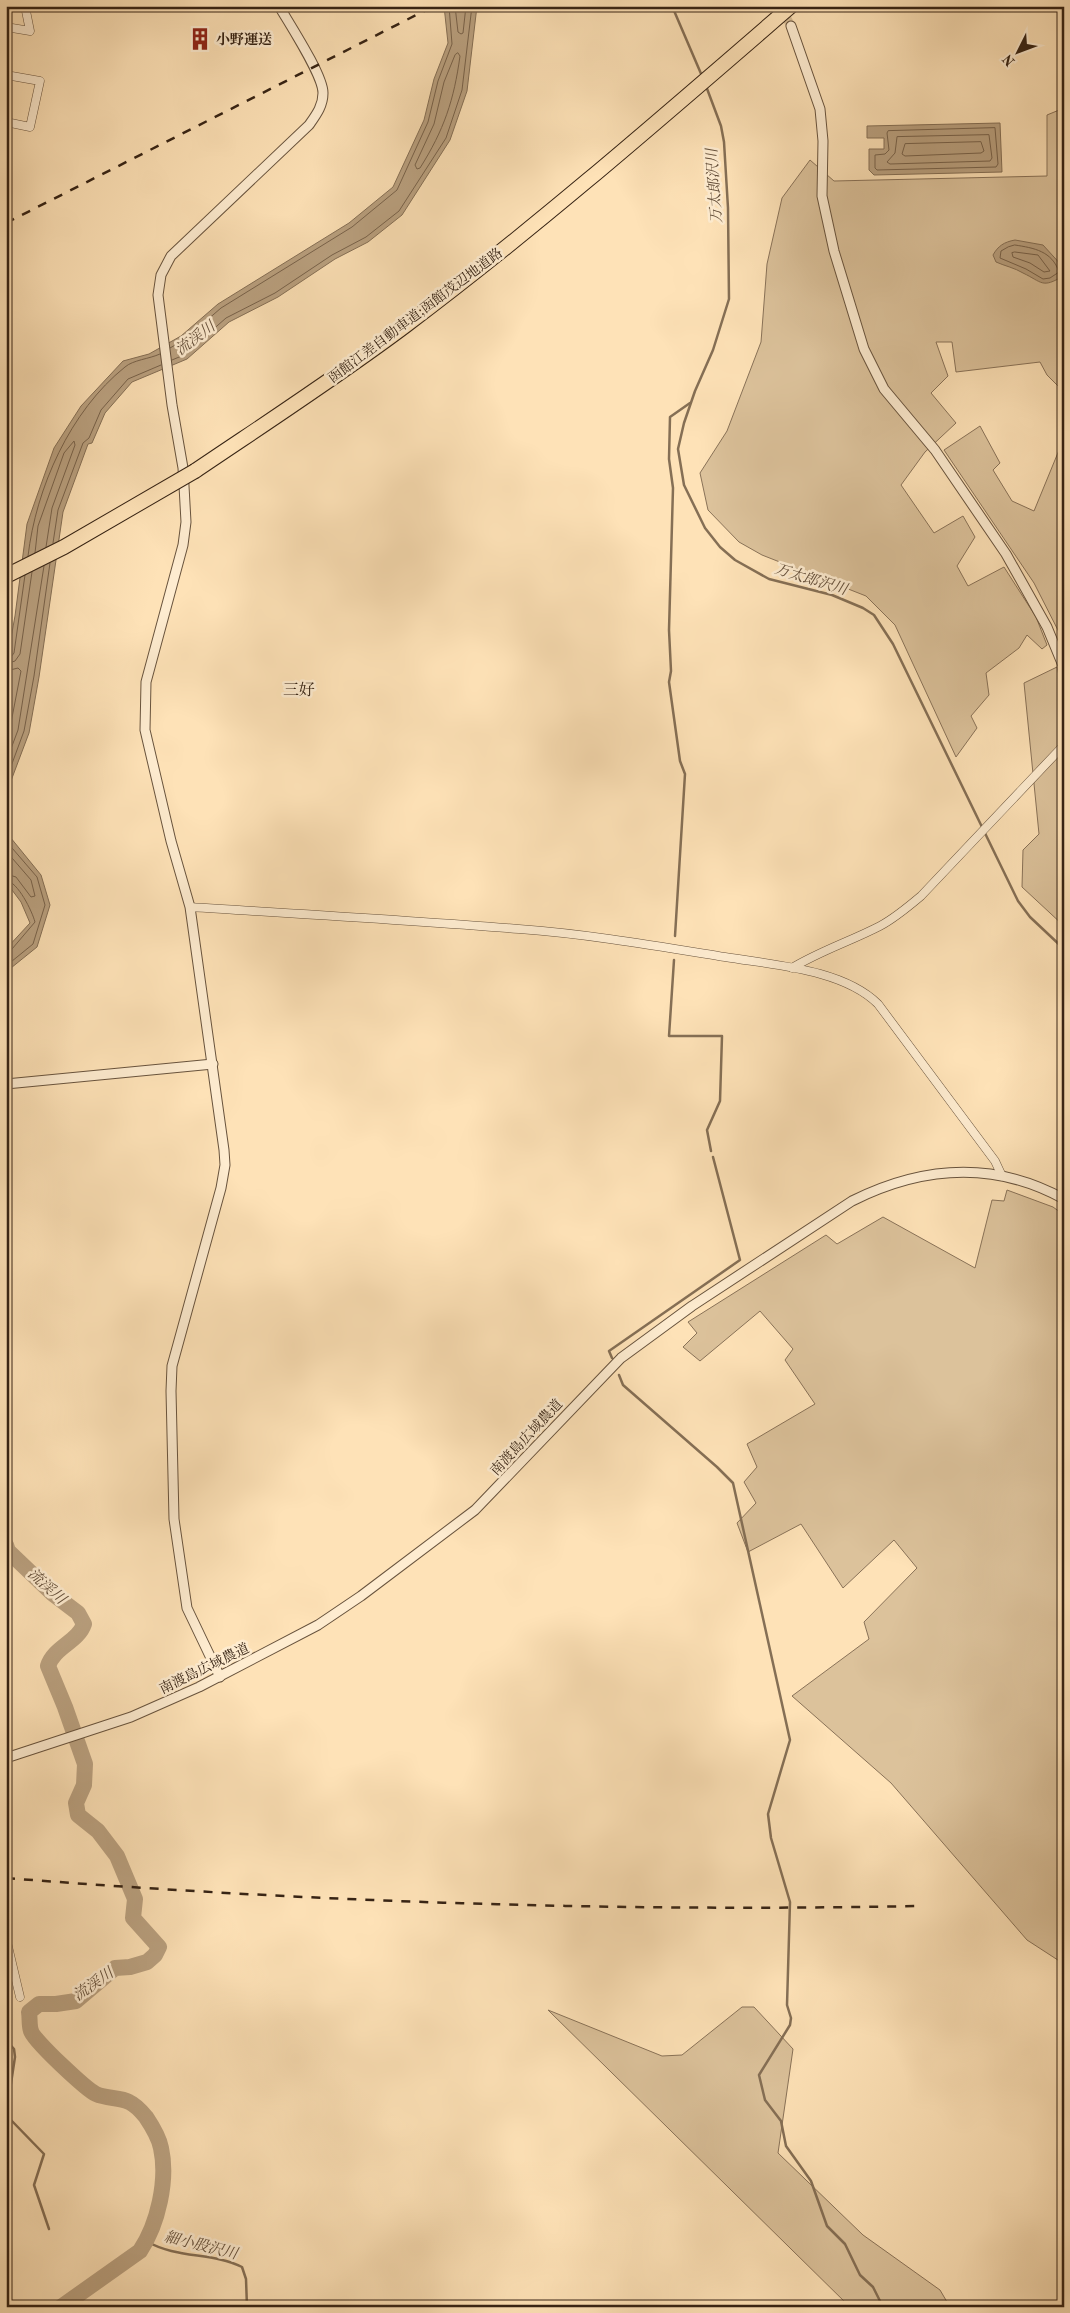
<svg xmlns="http://www.w3.org/2000/svg" width="1070" height="2313" font-family="'Old Standard TT','Noto Serif JP',serif">
<style>
.green{fill:#dcc29b;stroke:#897258}
.water{fill:#baa180;stroke:#856f55}
.lines{fill:none;stroke-linecap:round;stroke-linejoin:round}
.shore{stroke:#78624a;stroke-width:1}
.stream{stroke:#856f55;stroke-width:2.5}
.river{stroke:#baa180;stroke-width:16}
.tertiary-tunnel{stroke:#d6bc96;stroke-width:9;stroke-dasharray:9 4.5;stroke-linecap:butt}
.minor-casing{stroke:#68533d;stroke-width:9}
.tertiary-casing{stroke:#68533d;stroke-width:11}
.motorway-casing{stroke:#362314;stroke-width:16}
.minor{stroke:#feecd0;stroke-width:8}
.tertiary{stroke:#feecd0;stroke-width:9}
.motorway{stroke:#fee2b7;stroke-width:14}
.rail{stroke:#362314;stroke-width:2.5;stroke-dasharray:9 9;stroke-linecap:butt}
.motorway-bridge-casing{stroke:#362314;stroke-width:16;stroke-linecap:butt}
.motorway-bridge{stroke:#fee2b7;stroke-width:14}
.labels{text-anchor:middle;stroke-width:5;stroke-linejoin:round;paint-order:stroke}
.poi-label{font-size:14px;font-weight:bold;fill:#362314;stroke:#feecd0;text-anchor:start}
.street-label{font-size:14px;fill:#362314;stroke:#feecd0}
.water-label{font-size:15px;font-style:italic;fill:#644f3a;stroke:#feecd0}
.quarter-label{font-size:16px;fill:#362314;stroke:#feecd0}
</style>
<rect width="100%" height="100%" fill="#fee2b7"/>
<filter id="stains"><feTurbulence type="fractalNoise" baseFrequency=".004" numOctaves="4"/><feColorMatrix values="0 0 0 0 .2 0 0 0 0 .09 0 0 0 0 .02 0 0 0 .5 -.17"/></filter>
<radialGradient id="worn" r=".72"><stop offset=".6" stop-color="#630" stop-opacity="0"/><stop offset="1" stop-color="#630" stop-opacity=".3"/></radialGradient>
<g class="green">
<path d="M1064,108v284l-17,-17 -7,-13 -84,10 -4,-30h-16l12,34 -17,17 25,30 -31,29 -24,33 33,48 29,-17 12,21 -18,29 11,20 36,-19 32,50 11,28 -5,4 -15,-14 -8,13 -33,25 3,22 -18,21 6,12 -21,29 -61,-132 -29,-29 -104,-41 -23,-13 -31,-32 -8,-37 27,-42 34,-89 6,-78 15,-66 28,-38 24,21 213,-5v-61z"/>
<path d="M980,426l20,37 -7,7 19,31 22,10 30,-73v204l-30,-59 -90,-133z"/>
<path d="M1057,667l7,30v229l-42,-39 1,-37 16,-16 -15,-151z"/>
<path d="M1007,1190l46,17 11,8v749l-37,-24 -136,-157 -99,-87 77,-57 -5,-17 53,-54 -23,-28 -51,48 -42,-64 -53,28 -11,-29 19,-20 -12,-21 13,-15 -10,-23 68,-40 -30,-44 8,-11 -33,-38 -60,50 -17,-14 14,-14 -9,-11 138,-87 11,9 46,-27 92,51 17,-68 12,1z"/>
<path d="M742,2007h12l39,42 -15,104 85,82 77,55 10,17h-100l-302,-297 114,46 20,-1z"/>
</g>
<g class="water">
<path d="M444,6h33l-10,85 -17,49 -48,75 -34,27 -33,17 -57,38 -49,25 -42,37 -55,23 -27,31 -13,30 -4,1 -25,68 -24,165 -10,56 -23,61v-129l9,-49 12,-92 27,-76 27,-42 42,-45 26,-7 32,-18 37,-32 131,-81 44,-36 31,-67 10,-41 14,-36z"/>
<path d="M1000,123l2,49 -128,3 -5,-5v-21h15v-11h-17v-12z"/>
<path d="M1015,240l28,5 21,23 -1,8c-21,13 -21,6 -40,-3 -8,-5 -18,-7 -27,-11l-3,-7c5,-9 11,-13 22,-15z"/>
<path d="M6,832l35,43 9,30 -13,42 -31,25v-23l24,-26 -9,-21 -15,-20z"/>
</g>
<g class="lines">
<g class="shore">
<path d="M455,6l3,26 3,2 2,-1 3,-27"/>
<path d="M458,53l2,3c-6,44 -16,74 -40,112l-3,1 -2,-4 19,-41 10,-42 11,-27z"/>
<path d="M995,128l3,36 -2,3 -119,3 -2,-2v-13l10,-1 4,-4 -2,-17 1,-2z"/>
<path d="M989,135l3,23 -2,3 -100,3 -3,-2 8,-9 2,-16z"/>
<path d="M981,142l3,9 -3,2 -76,3 -3,-2 3,-10z"/>
<path d="M1015,245c19,3 37,6 44,27l-9,6 -7,1 -17,-10 -26,-11 1,-7 7,-4z"/>
<path d="M1015,252l23,3 12,16 -6,1 -14,-9 -17,-6 -1,-4z"/>
<path d="M170,348l14,-8 37,-32 131,-81 45,-37 31,-68 10,-41 14,-37 -3,-38"/>
<path d="M172,360l12,-5 42,-37 49,-25 57,-38 34,-18 33,-26 47,-73 16,-48 10,-84"/>
<path d="M53,543l5,-33 25,-67 6,-5 12,-28 27,-31 33,-14"/>
<path d="M35,553l3,-27 26,-73 10,-12 1,4 -23,63 -6,39"/>
<path d="M28,556c8,-68 42,-145 97,-189 8,-7 24,-8 35,-13"/>
<path d="M6,657h5l3,-4 11,-78"/>
<path d="M6,664l9,-3 5,-7 12,-82"/>
<path d="M6,671l12,-3 3,3 -11,57 -4,11"/>
<path d="M6,762l12,-32 26,-164"/>
<path d="M6,780l18,-49 10,-55 16,-113"/>
<path d="M6,841l31,36 8,28 -12,39 -27,22"/>
<path d="M6,851l25,29 4,16 -4,1 -15,-20 -10,-3"/>
<path d="M6,880c12,2 26,31 29,42l-23,27 -6,2"/>
</g>
<g class="stream">
<path d="M672,6l30,70"/>
<path d="M706,86l15,40 3,16 4,66 1,91 -16,51 -18,41 -11,32 -6,26 6,36 21,43 15,19 15,13 34,19 63,16 31,13 11,7 19,29 125,257 12,16 34,32"/>
<path d="M675,936l10,-162 -5,-13 -11,-79 2,-11 -2,-41 4,-142 -4,-29 1,-42 20,-14"/>
<path d="M674,960l-5,76h53l-2,65 -13,29 4,21"/>
<path d="M612,1358l-3,-7 131,-91 -27,-103"/>
<path d="M619,1375l4,10 94,82 16,16 57,257 -22,74 3,24 19,64 -3,103 4,13 -1,7 -31,50 6,25 16,21 5,25 25,35 16,45 18,18 15,31 13,12 10,20"/>
<path d="M6,2040l8,9 1,8 -7,46 2,16 34,35 -10,31 15,44"/>
<path d="M146,2241c31,18 66,11 96,26l4,12 1,28"/>
</g>
<path class="river" d="M6,1545l2,6 45,43 25,19 6,11c-6,18 -30,23 -36,42l17,41 20,57 -1,21 -8,18 2,12 20,16 19,25 18,43 -2,19 26,29 -4,8 -8,7 -17,5 -15,1 -39,33 -20,3h-17l-10,8c1,6 0,14 2,19 2,9 56,59 65,63 11,5 24,3 33,8 7,3 12,9 17,15 6,9 13,20 15,31 7,32 -3,76 -21,103l-79,56"/>
<path class="tertiary-tunnel" d="M780,6l11,20"/>
<defs>
<g id="minor">
<path d="M6,27l24,4 -5,-25"/>
<path d="M6,75l34,6 -10,46 -24,-5"/>
<path d="M190,907c110,7 219,13 329,22 69,5 138,17 206,28 48,8 118,12 153,47l117,157 7,15"/>
<path d="M792,968c28,-17 59,-27 88,-42 15,-8 28,-19 41,-30l143,-151"/>
<path d="M6,1938l14,59"/>
</g>
<g id="tertiary">
<path d="M791,26l29,83 3,32 -1,55 12,55 30,98 20,40 51,61 71,104 41,73 17,41"/>
<path d="M6,1084l207,-20"/>
<path d="M220,1677l-33,-69 -13,-89 -3,-128 1,-25 49,-178 4,-23 -1,-15 -34,-243 -19,-66 -26,-111 1,-48 37,-137 3,-23 -3,-54 -11,-63 -14,-110 3,-20 10,-19 138,-131c7,-10 14,-19 14,-32 0,-18 -33,-68 -44,-87"/>
<path d="M6,1758l125,-41 68,-30 119,-62 43,-29 114,-86 146,-152 71,-52 160,-105c70,-35 141,-41 212,-2"/>
</g>
<path id="motorway" d="M195,471c71,-48 142,-94 210,-145 133,-100 260,-211 386,-320"/>
</defs>
<use href="#minor" class="minor-casing"/>
<use href="#tertiary" class="tertiary-casing"/>
<use href="#motorway" class="motorway-casing"/>
<use href="#minor" class="minor"/>
<use href="#tertiary" class="tertiary"/>
<use href="#motorway" class="motorway"/>
<g class="rail">
<path d="M6,223l428,-217"/>
<path d="M6,1878c304,24 608,34 913,28"/>
</g>
<defs>
<path id="motorway-bridge" d="M6,576l58,-29 131,-76"/>
</defs>
<use href="#motorway-bridge" class="motorway-bridge-casing"/>
<use href="#motorway-bridge" class="motorway-bridge"/>
</g>
<defs>
<symbol id="building-bare" viewBox="-9 -9 18 18"><path d="M-4-6H4V6H1V3H-1V6H-4ZM-2.5-4.3h1.7v1.8h-1.7ZM.8-4.3h1.7v1.8H.8ZM-2.5-1h1.7V.8h-1.7ZM.8-1h1.7V.8H.8Z" fill="#8f2418" stroke="#feecd0" stroke-width="2.5" paint-order="stroke"/></symbol>
</defs>
<g fill-rule="evenodd">
<use href="#building-bare" x="184" y="23" width="32" height="32"/>
</g>
<g class="labels">
<g class="poi-label">
<text x="216" y="44">小野運送</text>
</g>
<g class="street-label">
<text transform="translate(415 315) rotate(-37)" y="5">函館江差自動車道;函館茂辺地道路</text>
<text transform="translate(526 1437) rotate(-47)" y="5">南渡島広域農道</text>
<text transform="translate(204 1668) rotate(-26)" y="5">南渡島広域農道</text>
</g>
<g class="water-label">
<text transform="translate(714 186) rotate(-94)" y="5">万太郎沢川</text>
<text transform="translate(195 338) rotate(-37)" y="5">流渓川</text>
<text transform="translate(811 579) rotate(17)" y="5">万太郎沢川</text>
<text transform="translate(47 1586) rotate(42)" y="5">流渓川</text>
<text transform="translate(93 1984) rotate(-35)" y="5">流渓川</text>
<text transform="translate(201 2245) rotate(14)" y="5">細小股沢川</text>
</g>
<g class="quarter-label">
<text x="299" y="695">三好</text>
</g>
</g>
<rect width="1070" height="2313" fill="none" stroke="#fee2b7" stroke-width="25"/>
<rect x="8" y="8" width="1055" height="2298" fill="none" stroke="#362314" stroke-width="2.5"/>
<rect x="12" y="12" width="1045" height="2288" fill="none" stroke="#362314"/>
<g transform="translate(1018 52) rotate(228)" stroke="#feecd0" stroke-width="4" paint-order="stroke">
<path d="M0-4L9 19L0 12L-9 19Z" fill="#362314"/>
<text y="-8" font-size="14" font-weight="bold" text-anchor="middle" fill="#362314">N</text>
</g>
<rect width="100%" height="100%" filter="url(#stains)"/>
<rect width="100%" height="100%" fill="url(#worn)"/>
</svg>
